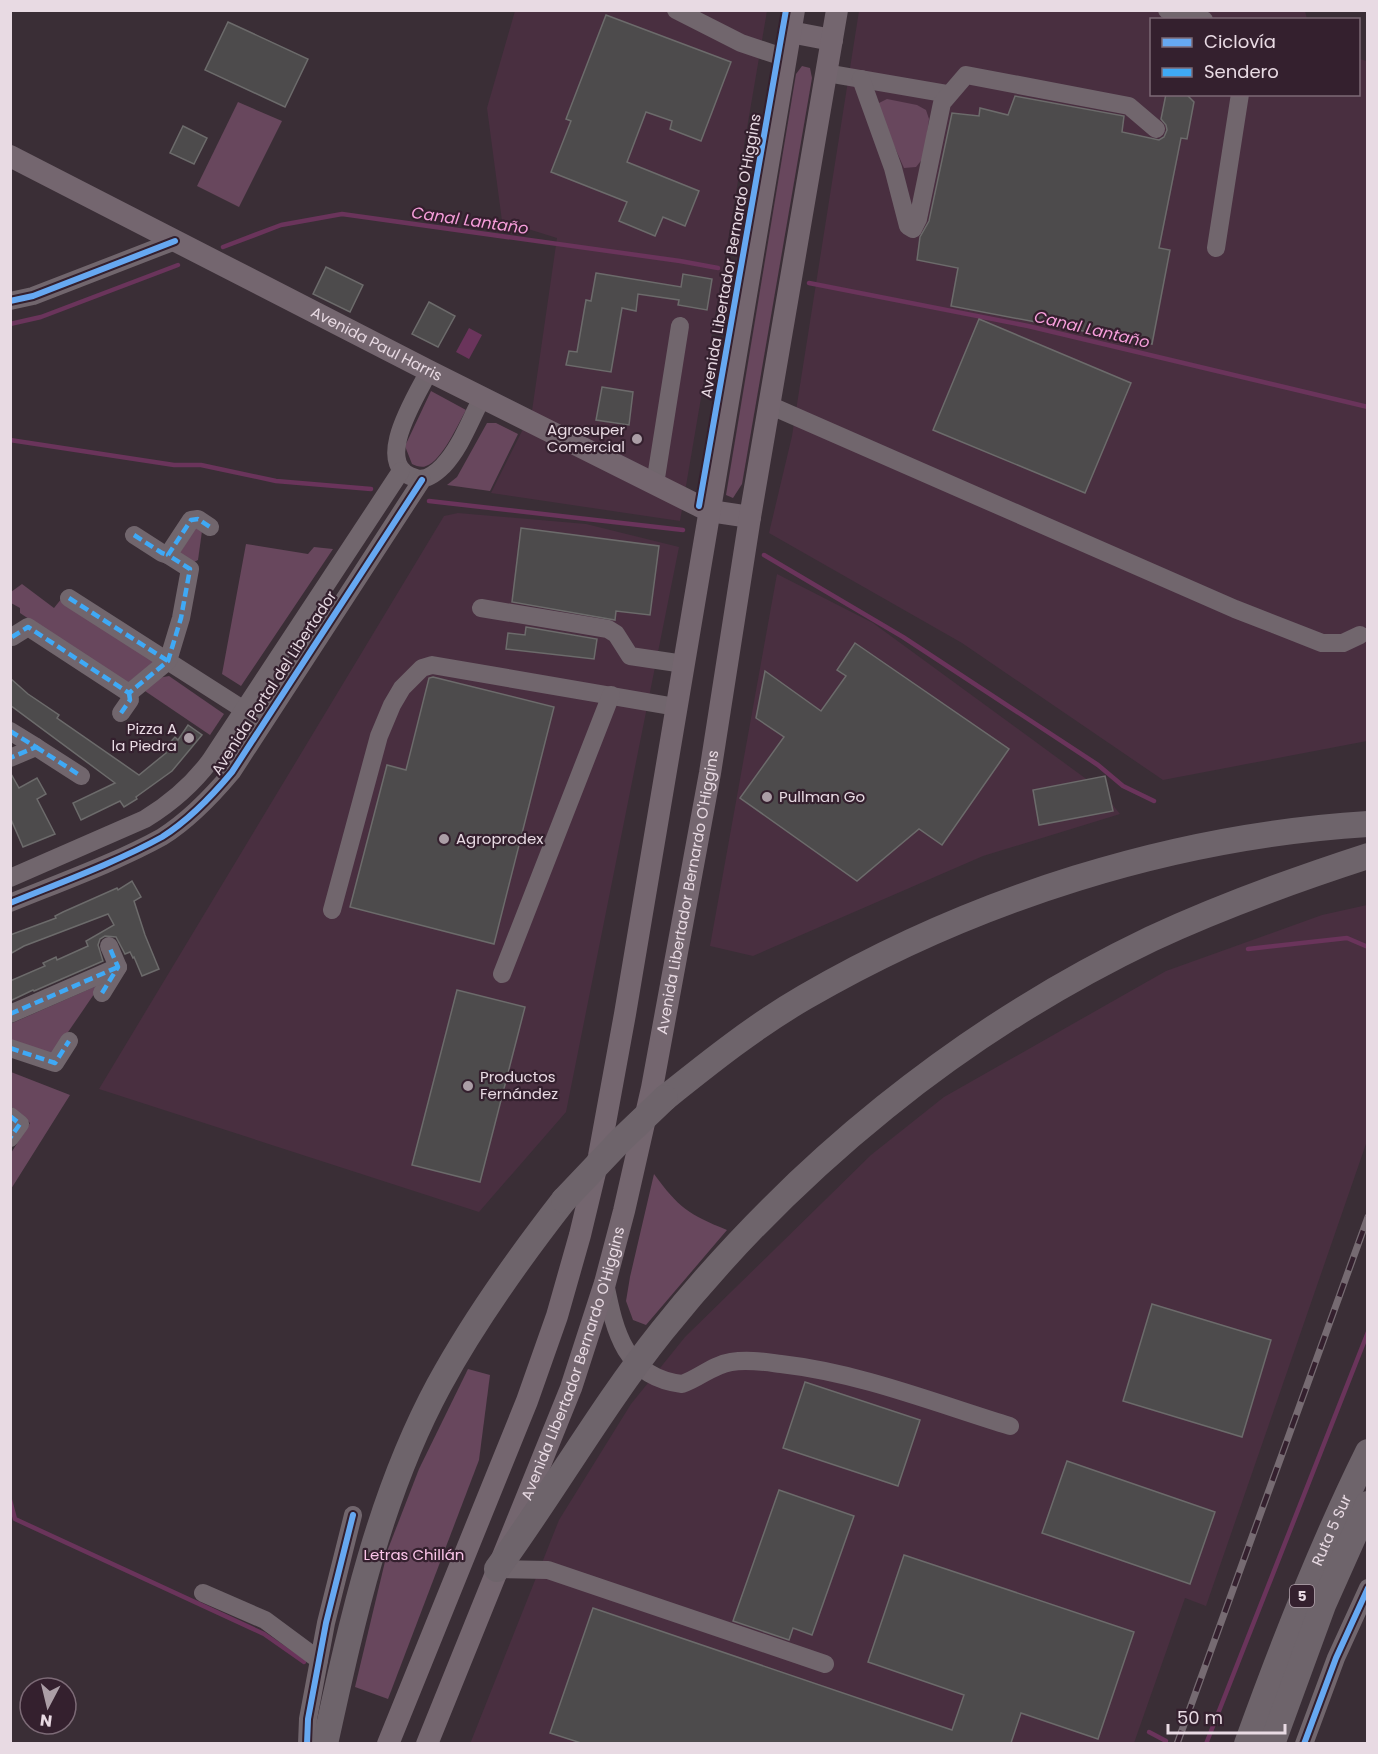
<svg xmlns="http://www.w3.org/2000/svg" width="1378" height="1754" font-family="Poppins,sans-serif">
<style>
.built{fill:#492f40}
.green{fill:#68475d}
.water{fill:#6a345b}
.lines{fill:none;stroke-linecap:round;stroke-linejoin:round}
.stream{stroke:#6a345b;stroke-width:4.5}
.building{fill:#4d4b4c;stroke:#6c6b6b;stroke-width:1.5}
.minor{stroke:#71666d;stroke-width:18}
.major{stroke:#74666f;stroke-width:22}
.highway{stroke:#6e646b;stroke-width:26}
.rail-casing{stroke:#766b72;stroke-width:7}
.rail{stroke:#34202e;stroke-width:4.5;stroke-dasharray:14;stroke-linecap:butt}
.highway-bridge{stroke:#6e646b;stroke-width:26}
.quiet{stroke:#3fa9f5;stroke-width:4.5;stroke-dasharray:9 4.5;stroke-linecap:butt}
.cycleway-casing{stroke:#34202e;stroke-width:10}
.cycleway{stroke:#66a8f1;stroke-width:6}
.poi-dot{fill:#ab9ea6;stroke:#34202e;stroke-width:2}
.labels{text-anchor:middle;stroke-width:4.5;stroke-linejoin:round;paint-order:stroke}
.shield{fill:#34202e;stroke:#b2a2ad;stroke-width:1.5}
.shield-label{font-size:14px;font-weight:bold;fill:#e8dae3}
.street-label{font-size:15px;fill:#e8dae3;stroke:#34202e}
.poi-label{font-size:15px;fill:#e8dae3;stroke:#34202e;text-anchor:start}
.park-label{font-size:15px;fill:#fbc4e9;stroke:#34202e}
.water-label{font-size:16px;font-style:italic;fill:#f69dda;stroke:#34202e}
</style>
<rect width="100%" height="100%" fill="#3a2e36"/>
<g class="built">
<path d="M515,11h252l-87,510 -189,-28 41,-82 25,-173 -55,-17 -15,-113z"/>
<path d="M859,11h446l2,8 -155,1v74h206l1,-35 8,2v680l-204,39 -201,-137 -193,-110 23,-97z"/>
<path d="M458,513l128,11 93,23 -113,565 -87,100 -380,-123 345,-573z"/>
<path d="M777,574l96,49 227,166 20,25 -137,42 -230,100 -43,-10z"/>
<path d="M1367,905v236l-161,465 -21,-8 -51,145 -664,1 89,-224 72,-116 54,-67 186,-182 73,-58 222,-126 156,-56z"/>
</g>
<g class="green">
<path d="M802,66l8,2 2,10 -70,406 -9,14 -7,-3 70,-421z"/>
<path d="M887,99l30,6 9,5 3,9 -5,38 -8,10 -12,1 -25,-56v-9z"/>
<path d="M238,102l44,19 -43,86 -42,-21z"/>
<path d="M431,391l35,19c-8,14 -24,51 -40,56 -4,2 -10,0 -14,-2l-7,-18z"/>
<path d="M487,423h9l22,11 -28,57 -43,-6 10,-8z"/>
<path d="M196,527l6,4 -4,29 -6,3 -13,-9z"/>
<path d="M246,544l62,10 6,-7 19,2 -92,137 -19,-12z"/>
<path d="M22,584l32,24 8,-10 92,64 -28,22 -106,-71v-5l-9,-5v-11z"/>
<path d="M169,676l55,38 -14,21 -65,-44 13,-13z"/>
<path d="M101,984l-48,70 -42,-13 -1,-17z"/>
<path d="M11,1072l59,23 -59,94v-36l19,-30 -19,-17z"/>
<path d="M654,1174c25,34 34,40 73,56l-81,95 -13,-5 -7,-19 4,-24z"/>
<path d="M468,1369l22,6 -11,85 -91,239 -33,-12 33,-138 31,-80z"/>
</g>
<path class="water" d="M469,328l13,7 -13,24 -13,-7z"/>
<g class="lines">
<g class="stream">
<path d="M223,247l58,-22 61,-11 338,47 38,7"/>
<path d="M809,283l219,43 340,81"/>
<path d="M10,324l31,-7 137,-52"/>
<path d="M10,440l164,25h27l75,16 95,8"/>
<path d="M429,501l254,29"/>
<path d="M764,555l139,82 195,128 25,21 31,15"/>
<path d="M1248,949l99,-11 21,9"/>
<path d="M10,1500l5,19 249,115 40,28"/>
<path d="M1149,1732l17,9"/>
<path d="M1206,1744l162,-412"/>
</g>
</g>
<g class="building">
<path d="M606,15l125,47 -30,79 -31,-12 2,-8 -26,-9 -19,50 72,29 -14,35 -22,-9 -8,19 -36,-15 8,-19 -76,-30 20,-51 -5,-2z"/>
<path d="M228,22l80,37 -23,48 -80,-37z"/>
<path d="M1166,94h20l8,8 -7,37 -6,-1 -22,110 11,2 -18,94 -201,-38 7,-38 -41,-8 3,-23 9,-16 23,-108 27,3 1,-8 28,7 7,-19 109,20 -2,16 37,8 5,-3 3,-7 -1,-5 -5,-6z"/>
<path d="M183,126l24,12 -13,26 -24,-11z"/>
<path d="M326,267l37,18 -13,27 -37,-18z"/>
<path d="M596,273l85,14 2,-13 29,5 -5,31 -29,-5 1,-5 -41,-6 -2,17 -14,-3 -11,64 -45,-7 3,-14 8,1 9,-52 5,1z"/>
<path d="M429,302l26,14 -17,31 -26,-13z"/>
<path d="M979,319l152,64 -46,110 -152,-63z"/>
<path d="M602,387l31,5 -4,33 -33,-5z"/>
<path d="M521,528l138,18 -9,69 -34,-4 -1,9 -103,-18z"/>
<path d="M526,627l71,12 -3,20 -88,-10 2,-16 17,2z"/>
<path d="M855,643l154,106 -67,96 -23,-16 -62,52 -117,-83 44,-61 -28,-19 9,-47 56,40 25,-35 -9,-6z"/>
<path d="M433,677l121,30 -60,237 -144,-37 37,-142 19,5 23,-92z"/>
<path d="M10,678l18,16 31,21 -2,3 82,57 27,-22 -3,-3 12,-13 3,3 10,-15 14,10 -30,36 -36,26 1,2 -13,8 -4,-6 -39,19 -8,-17 42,-20 -105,-78z"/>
<path d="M10,772l9,16 18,-10 9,16 -9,5 18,35 -32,13 -13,-30z"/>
<path d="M1105,776l8,35 -74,14 -6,-35z"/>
<path d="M132,881l9,16 -7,4 11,34 14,34 -17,7 -8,-19 -1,1 -3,-6 -5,2 -9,-17 -11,-1 -5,3 -2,6 5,16 -69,30 -1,-1 -23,11v-20l35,-15 -2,-3 13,-6 1,3 31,-14 -2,-5 28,-16 -6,-11 -84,32 -14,8v-19l46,-17 -1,-2 8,-4 54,-24 1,2z"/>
<path d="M457,990l68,17 -45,175 -68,-17z"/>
<path d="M1152,1304l119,36 -29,97 -119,-36z"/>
<path d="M805,1382l115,38 -22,66 -115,-38z"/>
<path d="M1067,1461l148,51 -25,72 -148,-51z"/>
<path d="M779,1490l75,26 -42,119 -19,-7 -4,12 -56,-19z"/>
<path d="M904,1555l230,77 -36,107 -77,-26 -10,30h-430l-31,-10 43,-125 359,122 12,-35 -96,-33z"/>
</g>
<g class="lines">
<g class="minor">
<path d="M676,10l65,33 45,15"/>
<path d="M1167,10l37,10"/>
<path d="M826,73l122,21"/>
<path d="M861,79l32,89 15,58 5,3 5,-10 24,-116 24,-28 163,31 27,23"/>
<path d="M1216,248l24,-154"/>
<path d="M10,301l23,-5 142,-55"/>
<path d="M429,371c-12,24 -59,96 -13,107 10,3 20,-5 27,-12 18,-19 27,-46 39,-68"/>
<path d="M769,405l466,204 87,34h21l17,-8"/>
<path d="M655,484l25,-158"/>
<path d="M134,535l28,18 6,2"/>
<path d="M69,598l183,117"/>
<path d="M481,608l127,21 8,5 14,22 54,8"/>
<path d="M12,637l16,-10 101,66 39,-32 13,-43 9,-49 -22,-14 23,-35 7,-1 12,8"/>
<path d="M121,713l9,-13 -1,-7"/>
<path d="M10,731l26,16 -26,11"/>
<path d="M36,747l45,29"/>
<path d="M10,878l135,-59c26,-16 47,-34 65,-58l191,-290"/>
<path d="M10,903c49,-20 107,-41 152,-66 27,-17 50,-41 70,-65l190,-292"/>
<path d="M332,910l47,-174 13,-31 10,-17 20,-20 10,-3 244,42"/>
<path d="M502,974l109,-279"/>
<path d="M102,993l16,-26 -9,-21"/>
<path d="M10,1014l108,-47"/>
<path d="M10,1048l45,15 14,-22"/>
<path d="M10,1116l10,8 -10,14"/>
<path d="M605,1283c10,50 20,94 77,101 18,-6 30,-19 49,-22 17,-3 34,0 50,2 79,9 154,39 229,62"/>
<path d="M497,1569l51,1 277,94"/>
<path d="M203,1593l62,27 54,40"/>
<path d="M307,1744l1,-25 18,-96 27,-108"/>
<path d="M1304,1744l32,-86 32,-70"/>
</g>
<g class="major">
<path d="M790,32l42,8"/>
<path id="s1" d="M10,156l419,215 270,135 11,5 40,6"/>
<path d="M388,1744l139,-343 30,-85 23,-81 19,-79 26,-142 169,-1004"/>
<path id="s2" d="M427,1744l144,-356 34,-105 19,-72 28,-123 58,-315 40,-256 87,-507"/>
</g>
<g class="highway">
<path d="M665,1098c45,-36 90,-72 140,-101 169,-98 367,-161 563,-173"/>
<path d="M497,1569c57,-78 105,-163 165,-238 132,-165 299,-301 489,-392 71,-33 143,-59 217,-83"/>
<path d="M325,1744c27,-123 54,-248 114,-359 36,-66 79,-126 125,-185"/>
<path id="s3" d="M1247,1744c36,-100 74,-197 121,-292"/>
<path d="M1272,1744l51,-139 45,-101"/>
</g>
<defs>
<path id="rail" d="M1177,1744l191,-527"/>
</defs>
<use href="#rail" class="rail-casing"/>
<use href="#rail" class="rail"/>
<path class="highway-bridge" d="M564,1200l57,-60 44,-42"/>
<g class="quiet">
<path d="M134,535l28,18 6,2"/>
<path d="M69,598l99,63"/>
<path d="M12,637l16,-10 101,66 39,-32 13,-43 9,-49 -22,-14 23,-35 7,-1 12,8"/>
<path d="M121,713l9,-13 -1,-7"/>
<path d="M10,731l26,16 -26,11"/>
<path d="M36,747l45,29"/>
<path d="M102,993l16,-26 -9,-21"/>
<path d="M10,1014l108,-47"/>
<path d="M10,1048l45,15 14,-22"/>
<path d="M10,1116l10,8 -10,14"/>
</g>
<defs>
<g id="cycleway">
<path d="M10,301l23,-5 142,-55"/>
<path d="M699,506l87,-496"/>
<path d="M10,903c49,-20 107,-41 152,-66 27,-17 50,-41 70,-65l190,-292"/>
<path d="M307,1744l1,-25 18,-96 27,-108"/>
<path d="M1304,1744l32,-86 32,-70"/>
</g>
</defs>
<use href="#cycleway" class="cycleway-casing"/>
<use href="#cycleway" class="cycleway"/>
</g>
<g class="poi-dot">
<circle cx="637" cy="439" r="6"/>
<circle cx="189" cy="738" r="6"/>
<circle cx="767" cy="797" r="6"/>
<circle cx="444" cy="839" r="6"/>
<circle cx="468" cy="1086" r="6"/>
</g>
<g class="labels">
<rect class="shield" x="1290" y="1585" width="24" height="22" rx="4.5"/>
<g class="shield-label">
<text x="1302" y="1601">5</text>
</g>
<g class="street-label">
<text transform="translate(731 256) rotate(-80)" y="5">Avenida Libertador Bernardo O'Higgins</text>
<text dy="5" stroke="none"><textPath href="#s1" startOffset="412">Avenida Paul Harris</textPath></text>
<text transform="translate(274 683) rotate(-57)" y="5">Avenida Portal del Libertador</text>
<text dy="5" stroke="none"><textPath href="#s2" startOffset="894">Avenida Libertador Bernardo O'Higgins</textPath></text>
<text dy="5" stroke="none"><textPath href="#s2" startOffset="408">Avenida Libertador Bernardo O'Higgins</textPath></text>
<text dy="5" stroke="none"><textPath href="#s3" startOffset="230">Ruta 5 Sur</textPath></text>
</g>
<g class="poi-label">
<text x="625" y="435" text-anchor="end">Agrosuper<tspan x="625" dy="17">Comercial</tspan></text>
<text x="177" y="734" text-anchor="end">Pizza A<tspan x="177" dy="17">la Piedra</tspan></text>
<text x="779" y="802">Pullman Go</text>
<text x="456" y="844">Agroprodex</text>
<text x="480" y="1082">Productos<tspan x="480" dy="17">Fernández</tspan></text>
</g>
<g class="park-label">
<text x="414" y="1560">Letras Chillán</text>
</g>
<g class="water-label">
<text transform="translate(470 220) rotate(8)" y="6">Canal Lantaño</text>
<text transform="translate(1092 329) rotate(13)" y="6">Canal Lantaño</text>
</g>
</g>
<rect width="1378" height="1754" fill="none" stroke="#e8dae3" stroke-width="24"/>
<rect x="1150" y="18" width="210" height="78" fill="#34202e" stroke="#7c6a76" stroke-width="1.5"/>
<rect x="1162" y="38" width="30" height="9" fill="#66a8f1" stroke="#7c6a76" stroke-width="1.5"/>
<text x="1204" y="48" font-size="18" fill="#e8dae3">Ciclovía</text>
<rect x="1162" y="68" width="30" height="9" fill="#3fa9f5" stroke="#7c6a76" stroke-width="1.5"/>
<text x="1204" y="78" font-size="18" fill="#e8dae3">Sendero</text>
<g transform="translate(48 1706) rotate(187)"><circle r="28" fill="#34202e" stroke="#7c6a76" stroke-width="1.5"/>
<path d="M0-4.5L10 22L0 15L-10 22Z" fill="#ab9ea6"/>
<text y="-9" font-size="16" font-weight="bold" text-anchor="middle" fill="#e8dae3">N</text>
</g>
<path d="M1168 1724v9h117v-9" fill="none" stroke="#e8dae3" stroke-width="3"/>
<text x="1177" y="1724" font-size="18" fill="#e8dae3" stroke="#34202e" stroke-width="4.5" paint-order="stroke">50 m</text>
</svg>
